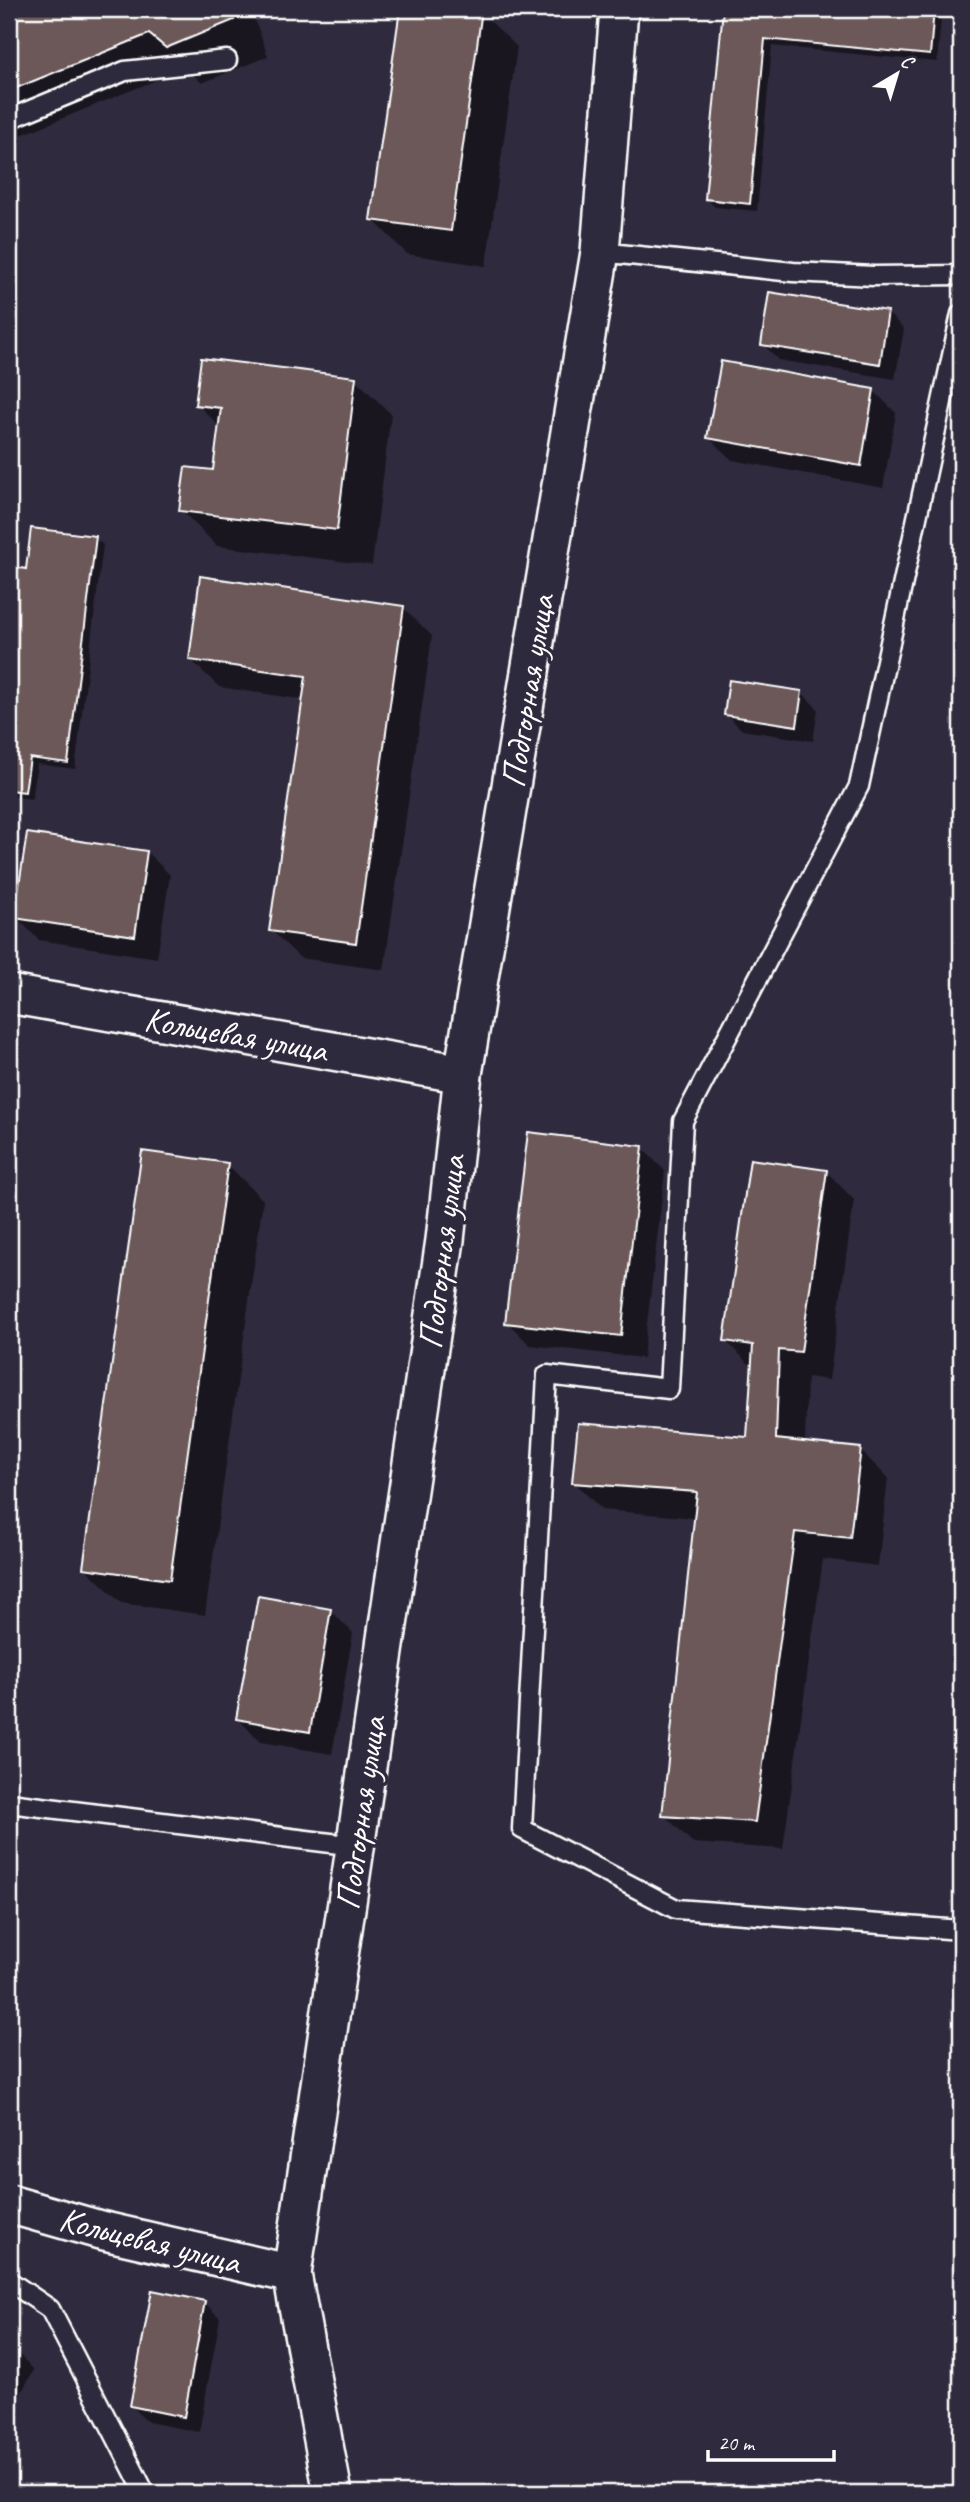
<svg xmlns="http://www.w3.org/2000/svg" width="970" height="2502" font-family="Caveat,sans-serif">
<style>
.shadow{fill:#0007}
.building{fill:#6c5959;stroke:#fff;stroke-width:2}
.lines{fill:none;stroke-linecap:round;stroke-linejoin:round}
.lane-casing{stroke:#fff;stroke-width:23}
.street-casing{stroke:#fff;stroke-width:42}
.lane{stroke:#2f2a3d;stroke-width:18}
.street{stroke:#2f2a3d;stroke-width:37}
.labels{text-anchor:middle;stroke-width:7;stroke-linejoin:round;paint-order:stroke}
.street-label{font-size:35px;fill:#fff;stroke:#2f2a3d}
</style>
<rect width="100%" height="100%" fill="#2f2a3d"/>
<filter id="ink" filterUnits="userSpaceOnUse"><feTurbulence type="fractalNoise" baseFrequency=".0143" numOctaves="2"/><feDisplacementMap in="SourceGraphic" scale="14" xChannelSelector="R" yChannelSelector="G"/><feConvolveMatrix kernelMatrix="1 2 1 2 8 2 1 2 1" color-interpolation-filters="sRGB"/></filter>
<g filter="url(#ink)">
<g class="shadow">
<path d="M9,9h242l17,47 -66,27 -16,-15 -177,72z"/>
<path d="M401,9h60l20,3 36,35 -31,219 -79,-12 -35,-35z"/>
<path d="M725,9h217l-5,53 -165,-16 -15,165 -42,-4 -8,-8z"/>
<path d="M888,313l16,16 -9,50 -117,-19 -15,-16z"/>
<path d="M355,379l36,35 -19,151 -155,-19 -36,-36 34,-38 5,-45 -23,-23z"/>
<path d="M874,391l22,22 -13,75 -151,-28 -23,-22z"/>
<path d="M95,538l8,7 -28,224 -38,-5 -5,35 -23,-3v-228l19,3z"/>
<path d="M404,608l28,28 -48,334 -84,-12 -29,-28 34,-230 -86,-13 -29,-28z"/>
<path d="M802,693l16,16 -5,32 -71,-11 -16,-16z"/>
<path d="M147,852l23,23 -13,83 -118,-18 -23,-23z"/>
<path d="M642,1148l23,23 -22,187 -113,-13 -23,-23z"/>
<path d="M227,1164l36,36 -58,415 -84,-12 -36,-35z"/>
<path d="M826,1171l28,29 -25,180 -22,-3 -2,67 55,6 28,28 -10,88 -55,-7 -40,290 -90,-6 -29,-28 32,-297 -94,-8 -28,-28 174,-43 5,-71 -27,-27z"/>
<path d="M330,1610l23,23 -21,121 -71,-12 -23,-23z"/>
<path d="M204,2302l16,16 -21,114 -51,-10 -16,-16z"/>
<path d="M9,2344l25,26 -25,44z"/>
</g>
<g class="building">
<path d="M9,9h221l4,11 -68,28 -17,-14 -140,57z"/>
<path d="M400,9l82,1 -31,221 -81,-11z"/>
<path d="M723,9h211l-4,46 -165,-16 -15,165 -45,-5z"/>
<path d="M769,292l119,19 -8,53 -119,-19z"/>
<path d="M201,358l155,19 -19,153 -158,-19 6,-44 28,3 8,-62 -26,-3z"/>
<path d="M721,361l153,28 -13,77 -154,-28z"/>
<path d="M31,528l65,8 -28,227 -38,-5 -5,34 -16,-2v-224l17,3z"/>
<path d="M200,576l204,30 -48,337 -87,-12 37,-255 -117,-16z"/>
<path d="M729,680l73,11 -5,35 -73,-11z"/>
<path d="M27,833l120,18 -12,85 -121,-18z"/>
<path d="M528,1132l115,14 -22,190 -116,-13z"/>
<path d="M142,1151l86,12 -58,417 -87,-12z"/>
<path d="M750,1159l77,11 -26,182 -22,-2 -3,89 85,9 -11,90 -55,-6 -40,290 -93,-6 35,-324 -125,-9 6,-60 169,14 6,-92 -29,-4z"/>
<path d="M258,1596l73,13 -21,123 -74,-13z"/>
<path d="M152,2290l53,11 -21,116 -54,-11z"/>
</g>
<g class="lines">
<defs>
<g id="lane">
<path d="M9,119l116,-48 102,-11"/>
<path d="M600,252l193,20 81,4 87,-1"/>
<path d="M961,314l-102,472 -176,335 -14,268 -122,-14 -25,454 154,80 285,21"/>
<path d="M9,1803l346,43"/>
<path d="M9,2281l41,28 95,184"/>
</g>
<g id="street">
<path d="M9,994l454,80"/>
<path d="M9,2204l91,26 192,44"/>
<path d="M333,2493l-41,-219 153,-1034 18,-166 137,-822 19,-243"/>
</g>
</defs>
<use href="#lane" class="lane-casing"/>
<use href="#street" class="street-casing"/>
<use href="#lane" class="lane"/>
<use href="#street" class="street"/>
</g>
</g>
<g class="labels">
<g class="street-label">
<text transform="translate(527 691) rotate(-81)" y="12">Подгорная улица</text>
<text transform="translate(236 1034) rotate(10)" y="12">Кольцевая улица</text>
<text transform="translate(441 1252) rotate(-83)" y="12">Подгорная улица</text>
<text transform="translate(360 1813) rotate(-82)" y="12">Подгорная улица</text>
<text transform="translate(150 2240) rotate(14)" y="12">Кольцевая улица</text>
</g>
</g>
<rect width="970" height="2502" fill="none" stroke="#2f2a3d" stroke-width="35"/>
<rect x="18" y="18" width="935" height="2467" fill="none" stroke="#fff" stroke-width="2.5" filter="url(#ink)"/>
<g transform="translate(897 74) rotate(38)" stroke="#2f2a3d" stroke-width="5" paint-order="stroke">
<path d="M0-5L12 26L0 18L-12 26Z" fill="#ffffff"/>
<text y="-10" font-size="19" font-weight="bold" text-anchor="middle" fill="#ffffff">С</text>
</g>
<path d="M708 2450v10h126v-10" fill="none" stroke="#ffffff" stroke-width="3.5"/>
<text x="718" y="2450" font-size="21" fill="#ffffff" stroke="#2f2a3d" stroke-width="5" paint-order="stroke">20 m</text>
</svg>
